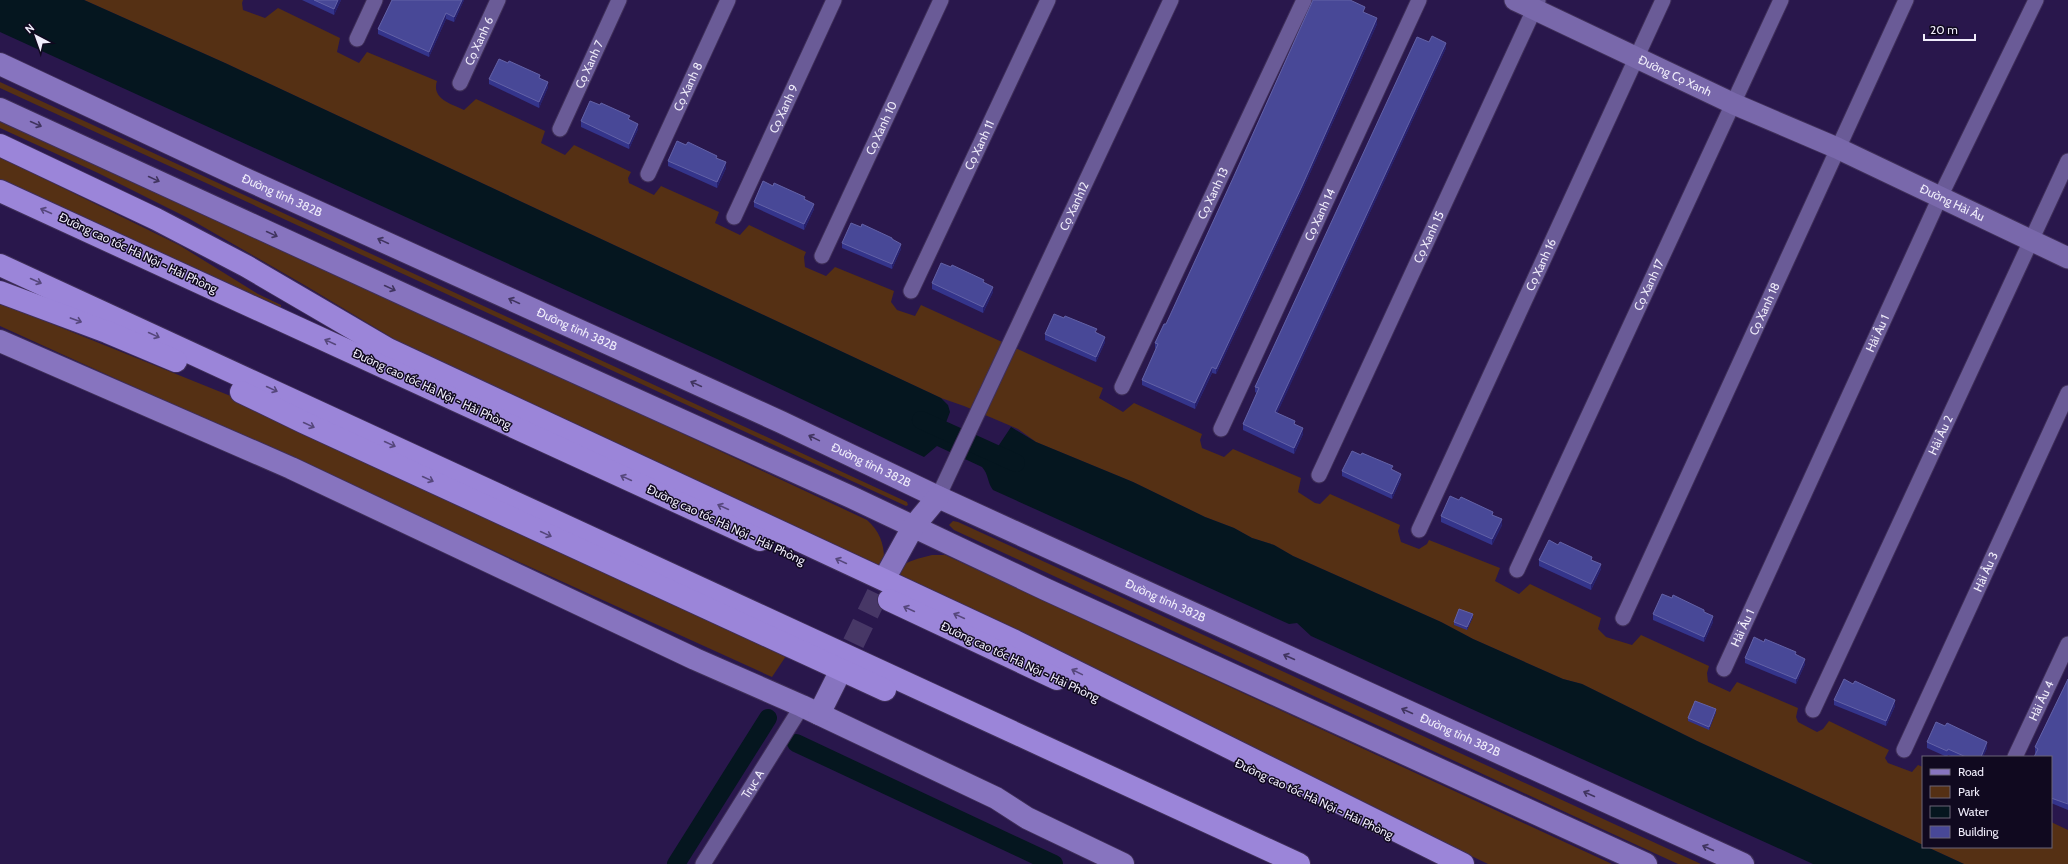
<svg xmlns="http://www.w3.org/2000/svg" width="2068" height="864" font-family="Cabin,sans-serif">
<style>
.green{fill:#553014}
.water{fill:#05161f}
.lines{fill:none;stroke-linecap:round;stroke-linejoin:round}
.canal{stroke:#05161f;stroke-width:18}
.primary-tunnel{stroke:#473766;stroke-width:22;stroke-dasharray:22 11;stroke-linecap:butt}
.street-casing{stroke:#3f2f59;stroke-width:17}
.secondary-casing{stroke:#3f2f59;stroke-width:23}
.primary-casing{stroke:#3f2f59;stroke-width:24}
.highway-casing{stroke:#3f2f59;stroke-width:24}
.street{stroke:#6a5b97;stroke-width:15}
.secondary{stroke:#7968ab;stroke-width:21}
.primary{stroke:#8774bf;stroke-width:22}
.highway{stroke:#9b85d9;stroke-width:22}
.wall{fill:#34348b}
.shaded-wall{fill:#27206d}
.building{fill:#484897;stroke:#6362a7}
.oneway{stroke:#40345f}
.oneway2{stroke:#56477c}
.labels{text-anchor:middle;stroke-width:3;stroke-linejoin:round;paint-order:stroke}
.street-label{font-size:12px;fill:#f0edfb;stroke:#10091f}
</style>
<rect width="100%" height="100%" fill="#29174c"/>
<g class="green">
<path d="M84,0h159l-1,3 1,7 22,8 13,-10 62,30 -3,14 22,11 8,-11 70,29c-6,18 15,23 27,29l12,-11 69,32 -4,12 24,12 9,-10 57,27 -3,6 1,5 25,12 7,-9 58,26 -4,11 25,12 9,-10 57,27 -2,5 1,10 21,9 9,-9 59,24 -3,11 6,8 18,6 6,-11 182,83 -4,10 24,14 11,-9 68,31 -2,6 2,8 22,9 9,-8 68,29 -3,14 17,11 5,1 10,-10 70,31 -2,6 3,11 18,7 8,-5 2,-4 71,28 -5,13 24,13 11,-10 71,34 -3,11 8,8 26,8 9,-10 68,31 -2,7 1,9 22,10 7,-10 61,26 -2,9 2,5 19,10 6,-3 6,-8 60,29 -4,8 3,5 24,9 6,-7 5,2v78l-226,-104 -115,-57 -19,-5 -90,-40 -32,-17 -148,-66 -19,-11 -22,-7 -18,-10 -29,-11 -72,-35 -97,-40 -18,-13 -54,-23 -23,-8 -716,-335z"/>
<path d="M0,82l907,420 1,3 -2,1 -906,-418z"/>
<path d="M0,120l344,155 523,245c16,14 19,31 16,52l-474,-224 -103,-62 -118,-68 -90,-45 -98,-45z"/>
<path d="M0,157l179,88 79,49 23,11v4l-281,-127z"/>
<path d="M0,303l273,110 515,240 -16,24 -772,-351z"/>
<path d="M953,521l5,1 743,342h-23l-724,-334 -5,-5z"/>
<path d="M932,555h13l667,309h-124l-596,-288c8,-14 25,-17 40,-21z"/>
<path d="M2051,822l17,8v34h-104l-37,-17h124z"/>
</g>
<path class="water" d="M0,0h84l141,63 716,335 7,7 2,7 -8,21 49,24 20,-30 25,15 97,40 72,35 29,11 18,10 22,7 19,11 148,66 32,17 90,40 19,5 115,57 226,104v2h4l37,17h-151l-502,-228 -14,-13 -8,1 -296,-134c-6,-8 -4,-15 -11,-23l-45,-21 -13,11 -207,-98 -717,-327z"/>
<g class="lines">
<g class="canal">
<path d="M921,420l95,43"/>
<path d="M796,743l258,121"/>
<path d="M676,864l92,-146"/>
</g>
<path class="primary-tunnel" d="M839,673l48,-99"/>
<defs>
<g id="street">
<path d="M357,39l18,-39"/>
<path id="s1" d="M460,83l38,-83"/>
<path id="s2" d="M560,129l59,-129"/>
<path id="s3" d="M648,174l80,-174"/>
<path id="s4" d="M734,217l100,-217"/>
<path id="s5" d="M822,256l119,-256"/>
<path id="s6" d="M911,291l137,-291"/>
<path id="s7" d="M1122,387l182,-387"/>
<path id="s8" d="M1221,429l198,-429"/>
<path id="s9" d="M1319,475l219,-474"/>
<path id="s10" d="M938,497l233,-497"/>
<path id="s11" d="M1419,530l244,-530"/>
<path id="s12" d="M1517,570l264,-570"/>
<path id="s13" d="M1623,618l283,-618"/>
<path id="s14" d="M1724,669l216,-472 96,-197"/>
<path id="s15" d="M1813,710l255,-549"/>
<path id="s16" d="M1904,750l164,-357"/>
<path id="s17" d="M2015,757l53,-113"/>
<path id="s18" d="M703,864l99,-158"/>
</g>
<g id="secondary">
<path id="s19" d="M1515,0l219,104 103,44 231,110"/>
</g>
<g id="primary">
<path id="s20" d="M0,64l239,112 542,246 157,75 805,367"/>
<path d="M0,109l429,197 422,191 194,92 601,275"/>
<path d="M0,341l291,127 404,191 107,47 194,92 31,20 96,46"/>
<path d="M887,574l26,-47 25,-30"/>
<path d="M819,714l17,-34"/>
</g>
<g id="highway">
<path d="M0,145l156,74 90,47 142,83 627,292 448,223"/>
<path d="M0,191l760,349"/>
<path d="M0,265l1299,599"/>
<path d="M0,292l107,40 69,29"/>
<path d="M241,392l62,30 582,268"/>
<path d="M889,600l168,79"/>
</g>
</defs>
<use href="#street" class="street-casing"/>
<use href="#secondary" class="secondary-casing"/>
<use href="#primary" class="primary-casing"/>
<use href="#highway" class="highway-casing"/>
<use href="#street" class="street"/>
<use href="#secondary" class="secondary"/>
<use href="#primary" class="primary"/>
<use href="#highway" class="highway"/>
</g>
<g class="wall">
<path d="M302,0h39l-7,15z"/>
<path d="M392,0h72l-10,22 -8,-3 -17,38 -51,-23v-5z"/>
<path d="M1365,13l12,11 -75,167 -86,183 -4,-1 -17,36 -53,-24v-5l14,-31 -1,-1v-5l11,-19z"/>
<path d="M1429,42l17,6 -169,365 18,11 8,10 -9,20 -51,-24v-6l14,-31 -2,-1v-5z"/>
<path d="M540,78l8,9 -9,21 -50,-24v-5z"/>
<path d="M630,120l8,9 -9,20 -48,-22v-6z"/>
<path d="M717,158l9,10 -9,20 -49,-22v-5z"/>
<path d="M805,200l9,9 -10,21 -50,-23v-5z"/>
<path d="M892,240l9,9 -9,20 -50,-21v-5z"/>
<path d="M932,283h52l9,9 -10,21 -51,-24z"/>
<path d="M1097,333l8,9 -9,20 -51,-22v-6z"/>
<path d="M1393,470l8,9 -9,20 -50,-23v-5z"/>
<path d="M1493,515l9,10 -10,20 -51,-23v-6z"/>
<path d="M1539,560h53l9,9 -10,21 -52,-24z"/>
<path d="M1704,612l9,10 -9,20 -51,-22v-6z"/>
<path d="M1473,617l-6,13 -13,-5v-3z"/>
<path d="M1764,642l32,12 9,10 -9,20 -51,-21v-5z"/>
<path d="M2068,679v131l-17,-7v-46l-16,-4v-6z"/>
<path d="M1834,700l61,6 -9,20 -52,-21z"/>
<path d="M1716,712l-7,18 -21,-9v-3z"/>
<path d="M1927,742l60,6 -4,9h-29l-6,-2 -1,2 -20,-9z"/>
</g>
<g class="shaded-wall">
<path d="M338,0h3l-7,15v-6z"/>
<path d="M462,0h2l-10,22v-5z"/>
<path d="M446,13v6l-17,38v-5z"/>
<path d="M1377,18v6l-75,167 -86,183v-5z"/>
<path d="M1446,43v5l-171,370v-6z"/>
<path d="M548,82v5l-9,21v-6z"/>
<path d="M638,124v5l-9,20v-5z"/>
<path d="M726,162v6l-9,20v-6z"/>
<path d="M814,204v5l-10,21v-6z"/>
<path d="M901,244v5l-9,20v-5z"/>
<path d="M993,287v5l-10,21v-6z"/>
<path d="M1105,337v5l-9,20v-5z"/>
<path d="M1212,367v6l-17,36v-6z"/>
<path d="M1303,428v6l-9,20v-6z"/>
<path d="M1401,474v5l-9,20v-5z"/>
<path d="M1502,519v6l-10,20v-6z"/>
<path d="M1601,564v5l-10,21v-6z"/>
<path d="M1473,614v3l-6,13v-3z"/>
<path d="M1713,616v6l-9,20v-5z"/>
<path d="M1805,659v5l-9,20v-5z"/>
<path d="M1895,700v6l-9,20v-5z"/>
<path d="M1716,709v3l-7,18v-3z"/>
<path d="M1987,742v6l-4,9h-2z"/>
</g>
<g class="building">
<path d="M314,0h24l-4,9z"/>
<path d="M392,0h70l-8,17 -8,-4 -17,39 -51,-23z"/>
<path d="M1313,0h37l15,7 -2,5 14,6 -75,168 -86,183 -4,-2 -17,36 -53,-23 16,-36 -3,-1 9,-19h2l68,-148z"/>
<path d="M1432,36l14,7 -171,369 20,9 -1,3 9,4 -9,20 -51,-24 16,-36 -4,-1 162,-350 12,5z"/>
<path d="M499,59l9,4 1,-2 31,14 -1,3 9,4 -9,20 -50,-23z"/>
<path d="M590,101l10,4 1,-2 29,13 -2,3 10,5 -9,20 -48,-23z"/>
<path d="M677,141l9,4 2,-3 29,14 -1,2 10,4 -9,20 -49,-21z"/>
<path d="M763,181l10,5 1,-3 31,14 -1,2 10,5 -10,20 -50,-22z"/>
<path d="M851,223l10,4 1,-3 30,14v1l9,5 -9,20 -50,-21z"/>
<path d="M941,263l10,4 1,-2 32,15 -1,2 10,5 -10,20 -51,-24z"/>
<path d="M1054,314l10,4 1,-2 32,13 -2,3 10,5 -9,20 -51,-23z"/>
<path d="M1352,451l9,4 1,-2 31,13 -2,3 10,5 -9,20 -50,-23z"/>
<path d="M1450,496l9,4 2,-3 32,15 -1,3 10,4 -10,20 -51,-23z"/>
<path d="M1549,540l9,5 2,-3 32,15 -1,3 10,4 -10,20 -52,-24z"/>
<path d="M1662,594l10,4 1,-3 31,15v2l9,4 -9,21 -51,-23z"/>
<path d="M1459,609l14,5 -6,13 -13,-5z"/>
<path d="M1754,637l10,5 1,-3 31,13 -1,2 10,5 -9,20 -51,-21z"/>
<path d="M1844,679l9,5 2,-3 40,19 -9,21 -52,-21z"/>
<path d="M2068,679v125l-17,-6v-41h-17l4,-8 -3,-2z"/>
<path d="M1695,701l21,8 -7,18 -21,-9z"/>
<path d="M1936,722l9,4 2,-3 40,19 -6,15h-15l-18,-8 -1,2 -20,-9z"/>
</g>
<defs><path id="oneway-shaft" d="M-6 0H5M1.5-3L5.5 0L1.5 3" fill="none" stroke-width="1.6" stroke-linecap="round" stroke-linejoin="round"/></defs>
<g class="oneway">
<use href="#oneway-shaft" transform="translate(36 124) rotate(24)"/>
<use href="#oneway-shaft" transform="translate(154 179) rotate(25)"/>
<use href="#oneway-shaft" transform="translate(272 234) rotate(25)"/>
<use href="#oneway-shaft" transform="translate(383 241) rotate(-155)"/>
<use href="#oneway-shaft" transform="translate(390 288) rotate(25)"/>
<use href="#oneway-shaft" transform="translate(514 301) rotate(-155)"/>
<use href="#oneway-shaft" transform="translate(696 384) rotate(-155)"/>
<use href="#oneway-shaft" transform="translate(814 438) rotate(-154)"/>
<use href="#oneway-shaft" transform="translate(1289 657) rotate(-156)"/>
<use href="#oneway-shaft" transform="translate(1407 711) rotate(-156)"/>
<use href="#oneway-shaft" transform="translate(1589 794) rotate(-156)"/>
<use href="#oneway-shaft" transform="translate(1708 848) rotate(-156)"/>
</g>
<g class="oneway2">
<use href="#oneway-shaft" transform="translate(46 211) rotate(-156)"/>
<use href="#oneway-shaft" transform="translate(36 281) rotate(24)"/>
<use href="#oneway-shaft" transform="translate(76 320) rotate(20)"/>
<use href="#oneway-shaft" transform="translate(154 335) rotate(25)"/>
<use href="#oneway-shaft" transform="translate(330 342) rotate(-155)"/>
<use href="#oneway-shaft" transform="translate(272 389) rotate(25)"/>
<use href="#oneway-shaft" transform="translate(309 425) rotate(25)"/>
<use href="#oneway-shaft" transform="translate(390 444) rotate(25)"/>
<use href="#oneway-shaft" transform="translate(626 478) rotate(-155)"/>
<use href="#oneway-shaft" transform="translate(428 479) rotate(25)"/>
<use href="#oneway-shaft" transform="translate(723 507) rotate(-155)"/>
<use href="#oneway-shaft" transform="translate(546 534) rotate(25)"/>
<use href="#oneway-shaft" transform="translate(841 561) rotate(-155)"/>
<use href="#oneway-shaft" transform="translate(909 609) rotate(-155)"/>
<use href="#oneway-shaft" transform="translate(959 616) rotate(-155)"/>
<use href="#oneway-shaft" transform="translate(1077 672) rotate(-154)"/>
</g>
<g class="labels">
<g class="street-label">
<text dy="4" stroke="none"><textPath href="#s1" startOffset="46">Cọ Xanh 6</textPath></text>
<text dy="4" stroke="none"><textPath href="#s2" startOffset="71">Cọ Xanh 7</textPath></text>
<text dy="4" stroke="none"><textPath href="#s19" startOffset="177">Đường Cọ Xanh</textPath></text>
<text dy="4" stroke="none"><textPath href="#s3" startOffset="96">Cọ Xanh 8</textPath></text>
<text dy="4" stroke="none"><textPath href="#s4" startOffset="119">Cọ Xanh 9</textPath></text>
<text dy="4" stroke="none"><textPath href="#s5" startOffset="141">Cọ Xanh 10</textPath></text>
<text dy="4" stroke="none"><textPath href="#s6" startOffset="161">Cọ Xanh 11</textPath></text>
<text dy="4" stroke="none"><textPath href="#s7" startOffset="214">Cọ Xanh 13</textPath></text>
<text dy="4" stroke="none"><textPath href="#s20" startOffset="311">Đường tỉnh 382B</textPath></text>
<text dy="4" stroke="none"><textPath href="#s19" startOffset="482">Đường Hải Âu</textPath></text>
<text dy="4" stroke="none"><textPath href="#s10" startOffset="321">Cọ Xanh12</textPath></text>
<text dy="4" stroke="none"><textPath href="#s8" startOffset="236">Cọ Xanh 14</textPath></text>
<text dy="4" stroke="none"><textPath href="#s9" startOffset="262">Cọ Xanh 15</textPath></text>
<text transform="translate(138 253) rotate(25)" y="4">Đường cao tốc Hà Nội - Hải Phòng</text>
<text dy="4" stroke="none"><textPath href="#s11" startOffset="292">Cọ Xanh 16</textPath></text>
<text dy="4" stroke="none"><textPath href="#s12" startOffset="314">Cọ Xanh 17</textPath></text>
<text dy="4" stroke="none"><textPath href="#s13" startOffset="340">Cọ Xanh 18</textPath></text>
<text dy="4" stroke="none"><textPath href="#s20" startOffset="635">Đường tỉnh 382B</textPath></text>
<text dy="4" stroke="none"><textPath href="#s14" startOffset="369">Hải Âu 1</textPath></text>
<text transform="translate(432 389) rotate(25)" y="4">Đường cao tốc Hà Nội - Hải Phòng</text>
<text dy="4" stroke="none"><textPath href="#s15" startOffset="303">Hải Âu 2</textPath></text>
<text dy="4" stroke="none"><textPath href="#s20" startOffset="959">Đường tỉnh 382B</textPath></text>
<text transform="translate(726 525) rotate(25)" y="4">Đường cao tốc Hà Nội - Hải Phòng</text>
<text dy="4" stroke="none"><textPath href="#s16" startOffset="196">Hải Âu 3</textPath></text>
<text dy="4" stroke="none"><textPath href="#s20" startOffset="1283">Đường tỉnh 382B</textPath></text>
<text dy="4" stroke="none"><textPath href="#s14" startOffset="45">Hải Âu 1</textPath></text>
<text transform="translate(1020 662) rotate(25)" y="4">Đường cao tốc Hà Nội - Hải Phòng</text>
<text dy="4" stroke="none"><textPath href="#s17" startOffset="62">Hải Âu 4</textPath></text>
<text dy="4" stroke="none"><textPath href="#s20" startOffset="1607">Đường tỉnh 382B</textPath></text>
<text dy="4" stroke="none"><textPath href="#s18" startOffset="94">Trục A</textPath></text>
<text transform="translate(1314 799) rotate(25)" y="4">Đường cao tốc Hà Nội - Hải Phòng</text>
</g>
</g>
<rect x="1922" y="756" width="130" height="92" fill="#10091f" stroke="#6a6477"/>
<rect x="1930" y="769" width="20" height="6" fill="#8774bf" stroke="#6a6477"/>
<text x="1958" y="776" font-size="12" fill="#f0edfb">Road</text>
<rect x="1930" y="786" width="20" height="12" fill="#553014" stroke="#6a6477"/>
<text x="1958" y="796" font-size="12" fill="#f0edfb">Park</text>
<rect x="1930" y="806" width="20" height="12" fill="#05161f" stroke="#6a6477"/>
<text x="1958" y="816" font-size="12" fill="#f0edfb">Water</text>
<rect x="1930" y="826" width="20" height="12" fill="#484897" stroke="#6a6477"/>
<text x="1958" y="836" font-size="12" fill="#f0edfb">Building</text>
<g transform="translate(36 36) rotate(319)" stroke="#10091f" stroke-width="3" paint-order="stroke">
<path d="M0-3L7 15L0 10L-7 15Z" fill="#f0edfb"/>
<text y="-6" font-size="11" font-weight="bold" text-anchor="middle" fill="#f0edfb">N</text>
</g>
<path d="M1924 34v6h51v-6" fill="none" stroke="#f0edfb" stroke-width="2"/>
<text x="1930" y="34" font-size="12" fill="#f0edfb" stroke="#10091f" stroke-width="3" paint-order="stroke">20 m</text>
</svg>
